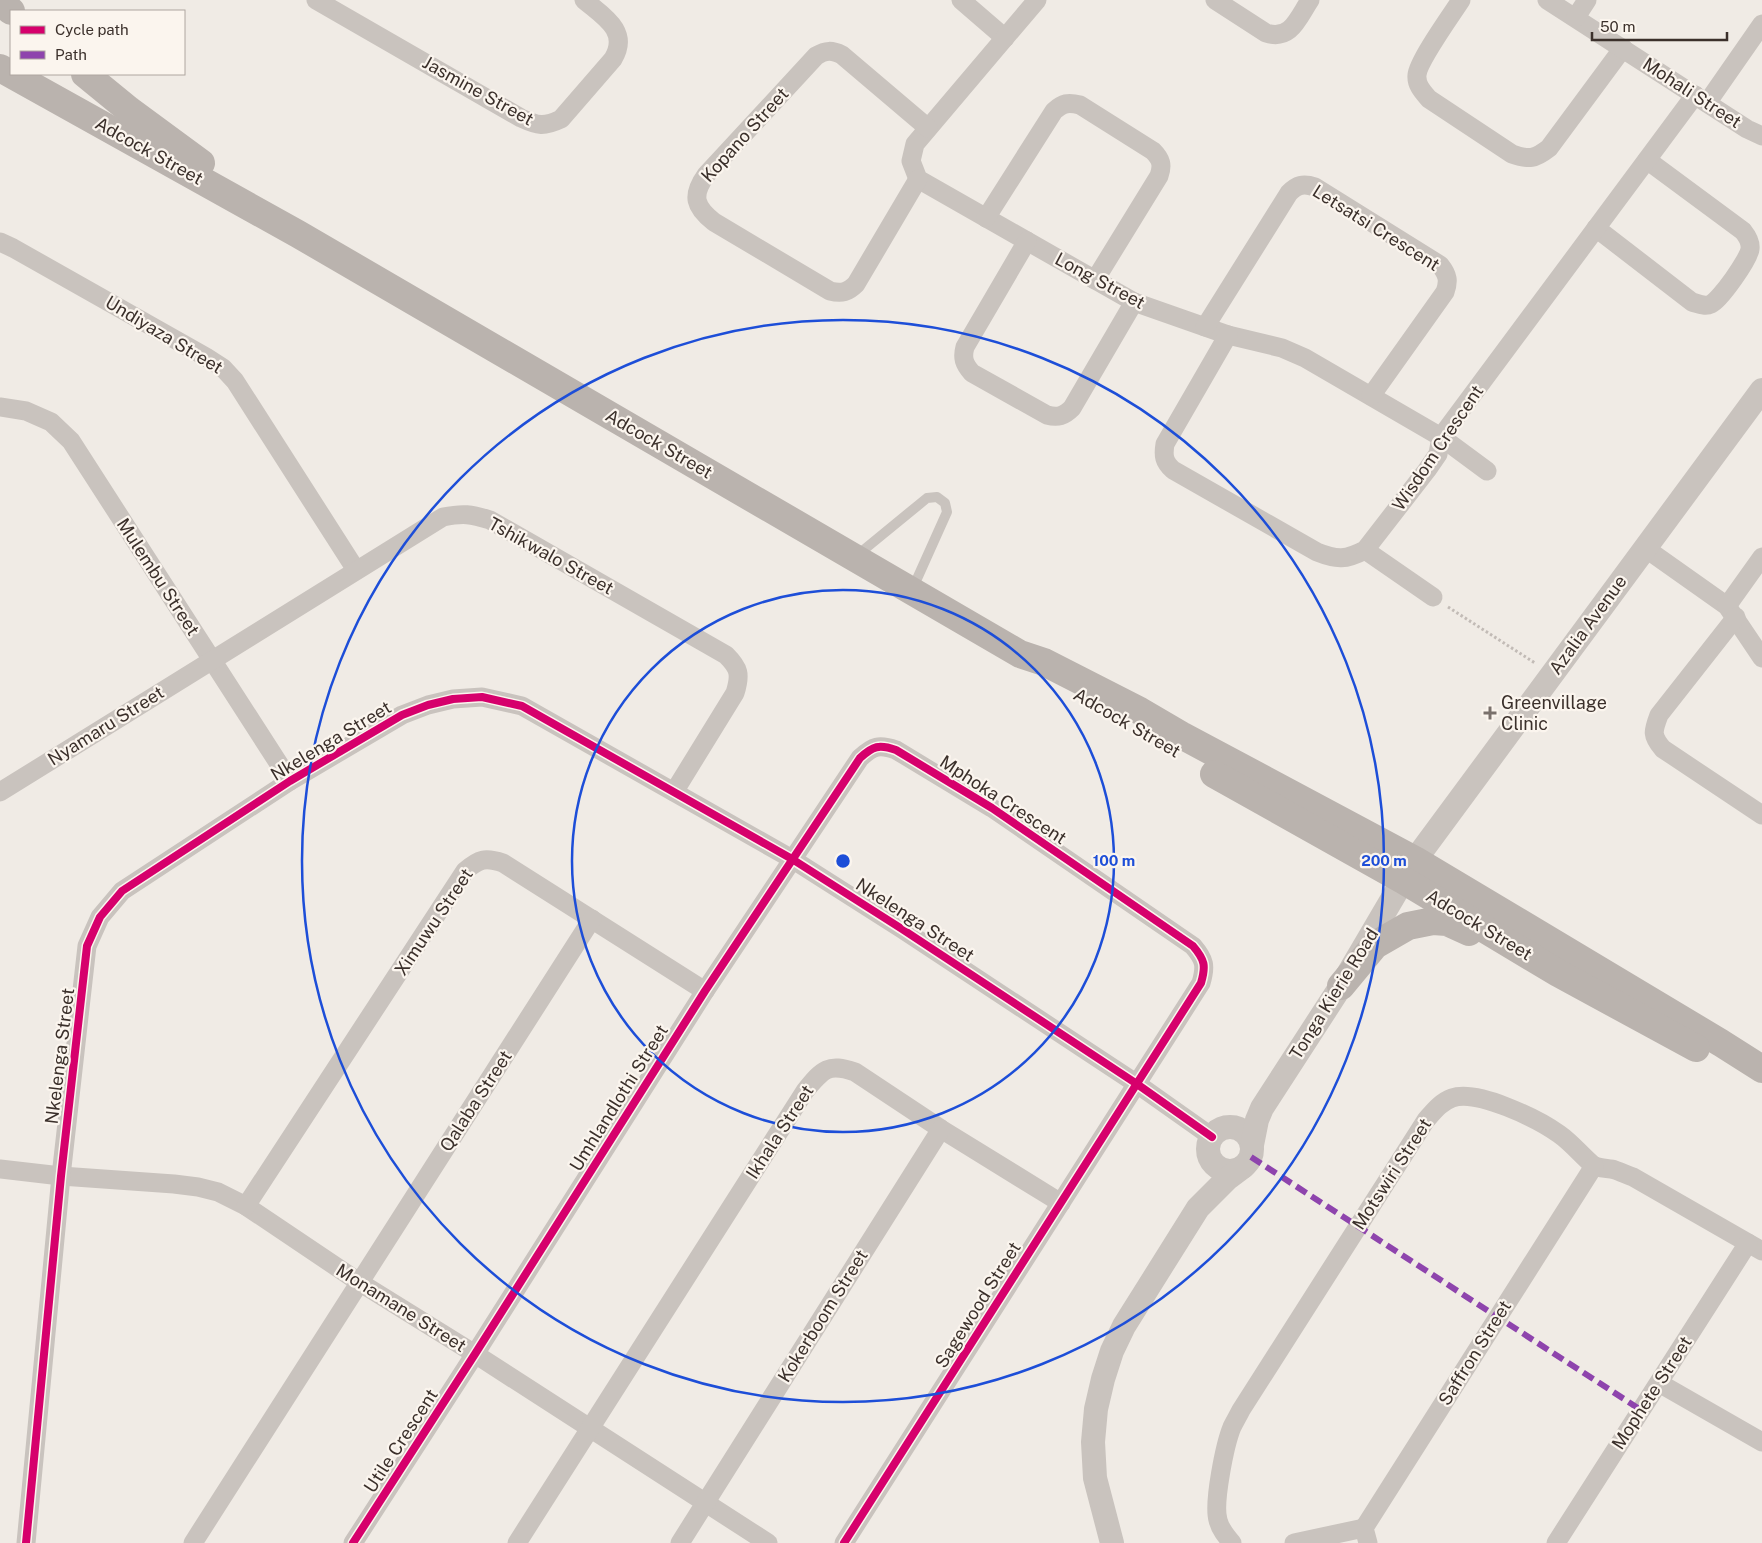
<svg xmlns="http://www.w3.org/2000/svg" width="1762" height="1543" font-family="'Public Sans',sans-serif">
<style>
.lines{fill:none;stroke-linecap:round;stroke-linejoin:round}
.path{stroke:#c2bbb6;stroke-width:3;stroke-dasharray:2.5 2.5;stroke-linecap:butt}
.service{stroke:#c9c3be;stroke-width:10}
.minor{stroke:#c9c3be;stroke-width:19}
.tertiary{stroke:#c9c3be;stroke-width:24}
.secondary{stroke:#bab3ae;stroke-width:28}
.quiet{stroke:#8e44ad;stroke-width:6;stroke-dasharray:12 6;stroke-linecap:butt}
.cycleway-casing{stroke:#fbf5ee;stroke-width:11}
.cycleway{stroke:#d6006c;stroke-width:8}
.ring{fill:none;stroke:#1d4ed8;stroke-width:2.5}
.poi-dot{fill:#7a716c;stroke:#fbf5ee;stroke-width:2}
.labels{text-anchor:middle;stroke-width:4.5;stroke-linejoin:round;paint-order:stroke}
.street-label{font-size:18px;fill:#3b302b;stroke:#fbf5ee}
.poi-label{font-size:18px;fill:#3b302b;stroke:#fbf5ee;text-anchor:start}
.centre{fill:#1d4ed8;stroke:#fbf5ee;stroke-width:2.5}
.ring-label{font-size:15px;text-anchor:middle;font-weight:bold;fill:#1d4ed8;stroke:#fbf5ee;stroke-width:4.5;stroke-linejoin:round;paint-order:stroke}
</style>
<rect width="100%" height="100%" fill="#f0ebe5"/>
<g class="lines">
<path class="path" d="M1448,607l87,56"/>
<path class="service" d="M855,557l72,-59 10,-1 8,6 2,9 -35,78"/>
<g class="minor">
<path d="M316,0l205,118c17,8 23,9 40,1l52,-60c17,-28 -10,-43 -29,-59"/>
<path d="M961,0l44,38"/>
<path d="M1037,0l-122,144 -4,17 7,18 216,123 94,33 54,13 23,10 136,79 46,34"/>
<path d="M1215,0l51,33c25,8 32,-15 44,-33"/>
<path d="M1461,0c-9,14 -43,61 -44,75 -1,10 6,17 12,24l83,55c17,6 23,5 37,-6l74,-100"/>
<path d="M1547,0l200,129 15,7"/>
<path d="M1576,17l11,-17"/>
<path d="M1707,103l55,-79"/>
<path d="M918,179l-62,105c-8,8 -14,10 -26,7l-116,-69c-19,-15 -23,-26 -8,-47l110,-119c10,-6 16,-6 26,-1l86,73"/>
<path d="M986,218l68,-107c9,-8 14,-9 26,-6l73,46c8,8 10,14 6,25l-64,104"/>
<path d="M1596,228l96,74c7,2 13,5 19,2 9,-4 38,-45 39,-55 1,-7 -3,-13 -7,-18l-96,-71"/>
<path d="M1027,241l-62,106c-3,11 -1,17 7,26l75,42c11,3 17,1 25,-7l62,-106"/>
<path d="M0,242l13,6 193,109 17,11 12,13 121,189"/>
<path d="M1205,327l84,-134c8,-8 14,-10 26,-6l125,78c8,10 9,16 5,27l-74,104"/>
<path d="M1228,335l-63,109c-2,12 -1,18 8,26l144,82c20,8 29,8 48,-2l62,-80 11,-16 3,-17 254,-342"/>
<path d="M0,407l26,4 25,11 20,19 219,340"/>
<path d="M1645,548l82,58 35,52"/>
<path d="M1365,550l68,47"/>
<path d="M1727,606l35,-49"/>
<path d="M1736,617l-77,98c-6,16 -8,20 4,34l99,66"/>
<path d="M0,792l443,-275c20,-4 28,-3 47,3l236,135c13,13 15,19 9,38l-61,99"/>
<path d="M0,1169l61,7 113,8 24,3 20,5 28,14 113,76 116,72 293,189"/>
<path d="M246,1206l219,-335c14,-12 20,-14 38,-8l202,128"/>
<path d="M1659,1383l103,59"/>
<path d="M26,1543l35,-367 26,-230 13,-29 22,-26 168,-110 112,-66 26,-10 25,-6 29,-2 40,9 270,153 110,70 235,155 75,53"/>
<path d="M193,1543l399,-624"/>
<path d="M353,1543l122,-189 230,-363 155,-233c13,-12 19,-14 36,-8l96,58 201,138c12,14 13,20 8,37l-357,560"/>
<path d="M517,1543l288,-452c18,-22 23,-28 50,-19l86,57 120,74"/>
<path d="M680,1543l261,-414"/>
<path d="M1232,1543c-6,-7 -12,-14 -14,-23 -5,-17 7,-76 14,-93 3,-6 6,-11 9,-17l185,-290c8,-9 15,-18 26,-22 25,-9 86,21 107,36 13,9 23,22 34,31 6,4 16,3 22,5 6,2 12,5 18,7l129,74"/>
<path d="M1294,1543l70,-15"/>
<path d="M1368,1543l-4,-15 230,-362"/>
<path d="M1556,1543l192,-300"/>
</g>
<g class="tertiary">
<circle cx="1230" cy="1149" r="22"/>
<path d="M1252,1145l5,-25 5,-12 79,-122 74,-126 347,-470"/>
<path d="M1112,1543l-17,-65 -2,-36 3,-33 7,-30 9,-28 12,-25 74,-118 29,-29 16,-12"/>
</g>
<g class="secondary">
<path d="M0,2l11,9"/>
<path d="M0,68l298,166 722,420 24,8 96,49 41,24 234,125 306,183 41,26"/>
<path d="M85,74l44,36 72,53"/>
<path d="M1214,774l189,106 155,93 138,75"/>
<path d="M1341,986l34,-41 33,-19 25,-5 14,1 22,10"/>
</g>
<path class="quiet" d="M1251,1157l390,253"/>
<defs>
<g id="cycleway">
<path d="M26,1543l35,-367 26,-230 13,-29 22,-26 168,-110 112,-66 26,-10 25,-6 29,-2 40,9 270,153 110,70 235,155 75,53"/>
<path d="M353,1543l122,-189 230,-363 155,-233c13,-12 19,-14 36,-8l96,58 201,138c12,14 13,20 8,37l-357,560"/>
</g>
</defs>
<use href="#cycleway" class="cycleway-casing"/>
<use href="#cycleway" class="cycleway"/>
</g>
<g class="ring">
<circle cx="843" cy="861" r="271"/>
<circle cx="843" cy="861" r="541"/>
</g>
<path class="poi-dot" d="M1487.5 705.5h5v5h5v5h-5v5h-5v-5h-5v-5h5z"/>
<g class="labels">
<g class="street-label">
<text transform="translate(478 91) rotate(29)" y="6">Jasmine Street</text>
<text transform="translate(1692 93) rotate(33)" y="6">Mohali Street</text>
<text transform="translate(745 135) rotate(-48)" y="6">Kopano Street</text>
<text transform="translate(149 151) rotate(29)" y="6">Adcock Street</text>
<text transform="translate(1376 228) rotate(32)" y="6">Letsatsi Crescent</text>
<text transform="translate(1100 281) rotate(28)" y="6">Long Street</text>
<text transform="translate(164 335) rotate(31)" y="6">Undiyaza Street</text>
<text transform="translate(659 444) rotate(30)" y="6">Adcock Street</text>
<text transform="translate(1438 448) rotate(-56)" y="6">Wisdom Crescent</text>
<text transform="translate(551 556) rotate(29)" y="6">Tshikwalo Street</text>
<text transform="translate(158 577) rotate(57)" y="6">Mulembu Street</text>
<text transform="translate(1588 625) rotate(-54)" y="6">Azalia Avenue</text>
<text transform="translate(1127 723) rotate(30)" y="6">Adcock Street</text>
<text transform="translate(106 726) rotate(-32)" y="6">Nyamaru Street</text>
<text transform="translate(331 741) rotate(-31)" y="6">Nkelenga Street</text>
<text transform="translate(1003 800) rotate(33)" y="6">Mphoka Crescent</text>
<text transform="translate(915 920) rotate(33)" y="6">Nkelenga Street</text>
<text transform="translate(434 922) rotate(-56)" y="6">Ximuwu Street</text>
<text transform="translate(1479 925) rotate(31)" y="6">Adcock Street</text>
<text transform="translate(1334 994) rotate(-58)" y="6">Tonga Kierie Road</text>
<text transform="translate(60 1056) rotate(-83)" y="6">Nkelenga Street</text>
<text transform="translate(619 1098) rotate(-58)" y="6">Umhlandlothi Street</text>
<text transform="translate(476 1101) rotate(-57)" y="6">Qalaba Street</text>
<text transform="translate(780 1132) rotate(-57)" y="6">Ikhala Street</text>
<text transform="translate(1392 1174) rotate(-57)" y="6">Motswiri Street</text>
<text transform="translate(978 1305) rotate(-58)" y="6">Sagewood Street</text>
<text transform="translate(401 1308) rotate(32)" y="6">Monamane Street</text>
<text transform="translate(823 1316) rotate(-58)" y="6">Kokerboom Street</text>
<text transform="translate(1475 1353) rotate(-58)" y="6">Saffron Street</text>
<text transform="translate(1652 1393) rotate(-57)" y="6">Mophete Street</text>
<text transform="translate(401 1441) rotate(-57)" y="6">Utile Crescent</text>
</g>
<g class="poi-label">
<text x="1501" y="709">Greenvillage<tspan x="1501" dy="21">Clinic</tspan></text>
</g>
</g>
<circle cx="843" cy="861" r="8" class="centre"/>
<g class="ring-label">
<text x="1114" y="866">100 m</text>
<text x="1384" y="866">200 m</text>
</g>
<rect x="10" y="10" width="175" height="65" fill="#fbf5ee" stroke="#aea6a0"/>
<rect x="20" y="26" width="25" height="8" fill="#d6006c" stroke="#aea6a0"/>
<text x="55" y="35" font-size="15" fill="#3b302b">Cycle path</text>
<rect x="20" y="51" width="25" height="8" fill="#8e44ad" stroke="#aea6a0"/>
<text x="55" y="60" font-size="15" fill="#3b302b">Path</text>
<path d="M1592 32v8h135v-8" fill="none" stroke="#3b302b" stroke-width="2.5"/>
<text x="1600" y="32" font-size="15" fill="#3b302b" stroke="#fbf5ee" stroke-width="4" paint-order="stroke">50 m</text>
</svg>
